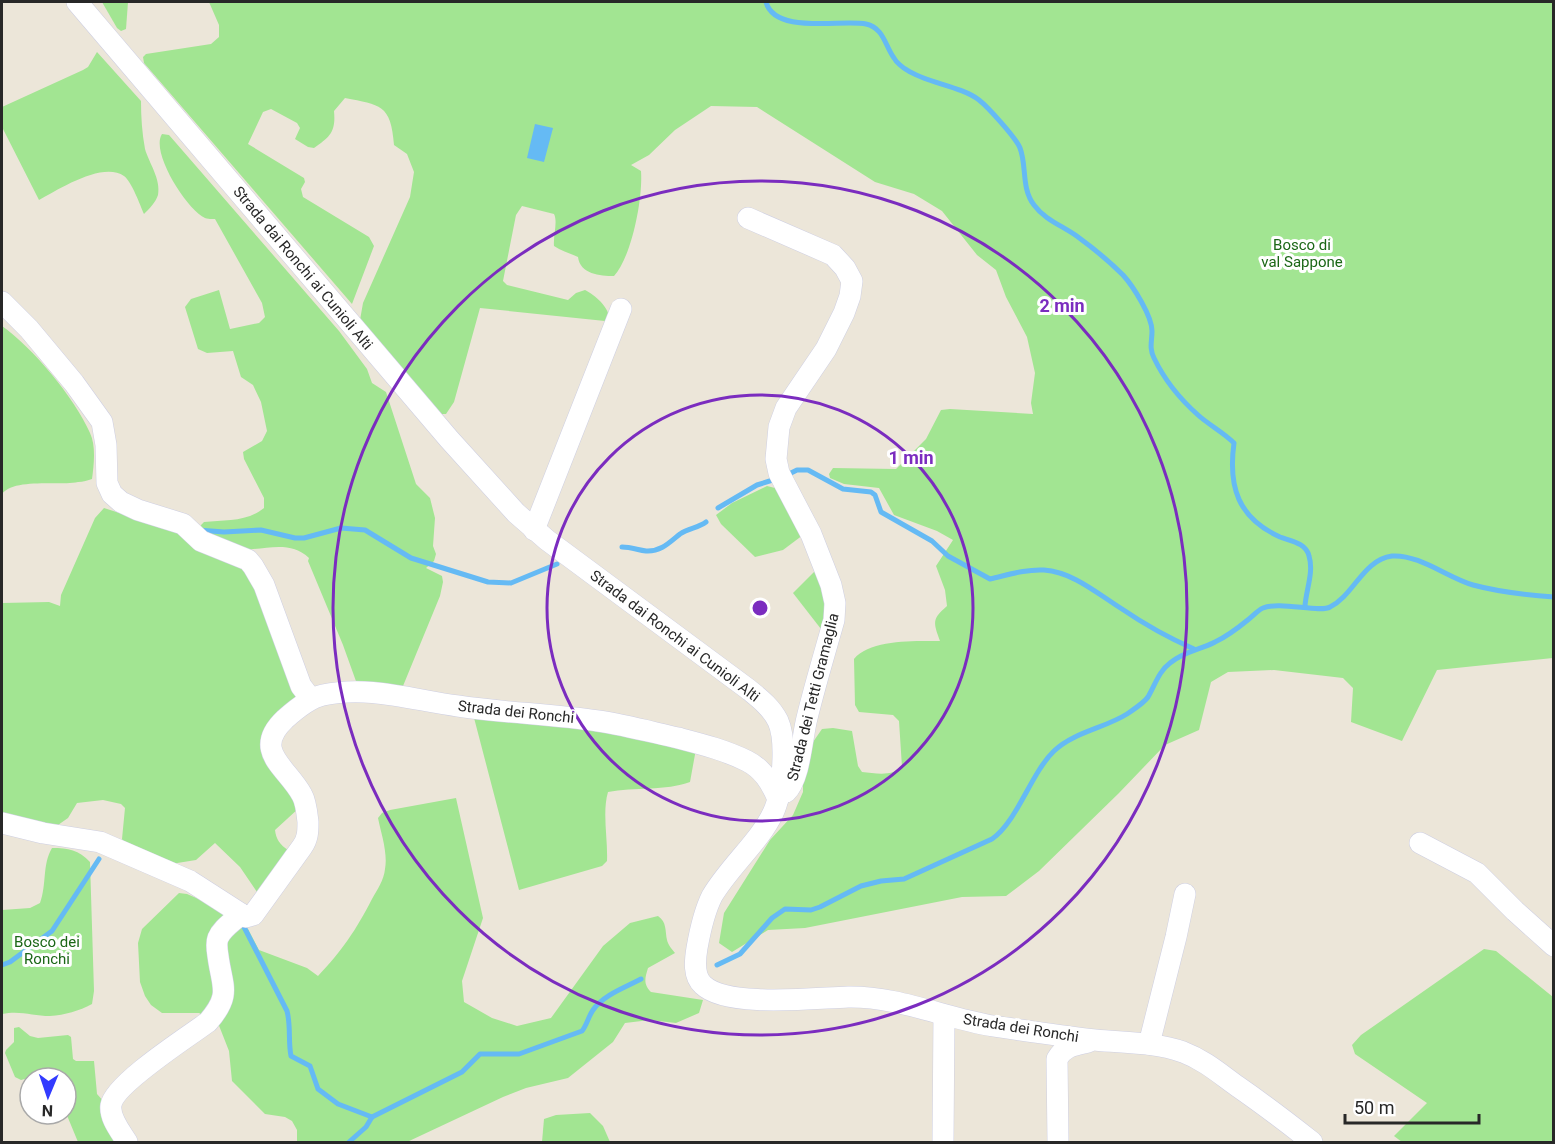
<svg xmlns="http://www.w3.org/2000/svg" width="1555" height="1144" font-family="Roboto,sans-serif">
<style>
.green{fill:#a2e592}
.water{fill:#65baf4}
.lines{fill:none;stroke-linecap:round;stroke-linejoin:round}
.stream{stroke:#65baf4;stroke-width:5}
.minor-casing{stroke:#cecfe2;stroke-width:22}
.minor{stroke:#fff;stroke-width:21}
.ring{fill:none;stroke:#7b2cbf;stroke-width:3}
.labels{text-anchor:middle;stroke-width:6;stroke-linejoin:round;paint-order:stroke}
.park-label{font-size:15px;fill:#1b6716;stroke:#fff}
.street-label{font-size:15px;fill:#282828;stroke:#fff}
.centre{fill:#7b2cbf;stroke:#fff;stroke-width:3}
.ring-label{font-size:18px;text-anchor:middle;font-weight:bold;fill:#7b2cbf;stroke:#fff;stroke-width:6;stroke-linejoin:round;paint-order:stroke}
</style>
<rect width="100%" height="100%" fill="#ece6d9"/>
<g class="green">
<path d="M102,2h26l-2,27 -5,2 -4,-3z"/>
<path d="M209,2h1344v656l-116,12 -35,71 -51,-19 2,-34 -10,-10 -69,-8 -46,2 -17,10 -12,48 -34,15 -46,48 -80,78 -33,25 -44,1 -157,31 -37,2 -36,22 -13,-9 5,-30 46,-73 23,-25 10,-23v-11l10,-39 9,-13 11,-1 19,3 6,35 4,6c13,1 29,5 40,-5l-3,-46 -6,-6 -34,-3 -4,-7 -1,-46c16,-20 62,-18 86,-18 -7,-19 -8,-22 7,-35l-2,-16 -9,-24 17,-26 -16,-9 -43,-16 -15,-27 -35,-4 -14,-6 -1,-4 4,-6 63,1 30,-30 15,-29 9,-1 83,5 -2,-11 4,-30 -8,-36 -21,-40 -10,-27 -19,-15 -35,-44 -28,-17 -39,-12 -118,-75 -46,-1 -36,24 -26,25 -18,10 10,6c2,27 -9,85 -27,105 -14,0 -34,-2 -36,-19 -8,-4 -17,-6 -24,-11 -1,-10 4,-24 0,-32l-32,-8 -6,9 -13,66 4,4 61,15 8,-7 9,-3c10,5 24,17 24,28l-4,3 -125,-13 -26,94 -8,12h-9l-77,-94 3,-17 47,-106 4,-25 -7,-18 -13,-9c-3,-41 -14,-40 -49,-47l-11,13c2,21 -4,26 -20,37l-6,-1 -13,-8 5,-11 -3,-5 -26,-14 -8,3 -15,32 56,34 1,4 -4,7 2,8 66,40 5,9 -22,58 -208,-241 -1,-6 3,-3 65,-10 8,-7v-12z"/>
<path d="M97,52l44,49c0,16 1,32 4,48 4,14 16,30 13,46 -2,7 -9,14 -14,19 -4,-9 -12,-32 -20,-38 -21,-15 -65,13 -85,24l-37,-73v-20l81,-37 5,-3z"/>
<path d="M162,134l7,1 7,8 163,188 28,38 5,14 14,9 30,92 14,14 5,20 -2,28 3,8 -2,7 -8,7 16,8 1,6 -3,14 -37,90 -46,-2 -14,-39 -35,-84 1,-3c-21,-21 -51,-5 -77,-9 -10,-2 -21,-10 -30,-15l-1,-9 3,-3c21,-2 43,0 60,-14v-10l-20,-39 -1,-7 19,-11 5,-10 -6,-29 -8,-17 -12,-8 -8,-26 -26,2 -9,-4 -13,-42 6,-8 28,-9 11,39 29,-6 6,-6 -3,-14 -47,-84c-1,0 -9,0 -10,-1 -18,-8 -55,-66 -43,-84z"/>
<path d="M2,326c30,21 73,72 88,107 6,13 4,31 2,46 -4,1 -9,3 -14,3 -19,4 -64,-4 -76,12z"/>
<path d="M767,486l8,2 28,47 -20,15 -28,7 -34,-33 -5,-9 16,-12z"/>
<path d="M104,508l71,23 74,36 48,124 -2,8 -28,28 32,81 -24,22c1,9 5,15 13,20l-24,41 -7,1 -17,-25 -25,-24 -19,17 -25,4 -47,-21 -2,-4 3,-31 -4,-4 -18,-4 -26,3 -9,15 -10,7 -31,-3 -25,-6v-213l47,-1 11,4 1,-11 34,-77z"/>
<path d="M816,570l13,30 -8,29 -28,-36z"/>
<path d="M473,714l86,6 137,29 -6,33c-24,9 -56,5 -82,10 -6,20 0,48 -1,69l-5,5 -83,24z"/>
<path d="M456,798l27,120 -21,63 2,21 28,16 25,8 34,-8 52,-72 27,-23 28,-7c9,6 7,15 9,24 1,5 5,9 8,13l-27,15c-3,10 -5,16 3,24l52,8 -4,13 -23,10 -26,-3 -25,3 -12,19 -45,36 -42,10 -23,9 -96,45h-110v-12l-5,-9 -7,-4 -20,-3 -33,-33 -3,-30 -11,-28 -19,-10h-37l-11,-8 -6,-9 -5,-14 -2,-39 4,-14 37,-36 8,1 14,6 47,29 11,21 48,18 11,8c24,-25 38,-46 54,-77 5,-9 12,-19 13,-30 3,-16 -4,-36 -7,-51l4,-5 8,-3z"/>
<path d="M52,848c16,0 27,2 38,14l4,129 -2,13c-13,7 -27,11 -42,12 -17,0 -30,-6 -48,-2v-104l28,-2 10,-5c7,-19 2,-38 12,-55z"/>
<path d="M1484,949l12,2 57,46v145h-151l-8,-6 33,-33 -72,-49 -3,-9 9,-10z"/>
<path d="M19,1027l11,9 8,2 30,-3 3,2 2,22 3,2h18l3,33 8,9 16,39h-43l-12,-29 5,-10 -5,-11v-14l-11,-3 -7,2 -6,-3 -21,6 -6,-3 -10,-24 1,-3 8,-8v-14z"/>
<path d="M590,1113l13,13 7,16h-68l2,-23 12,-4z"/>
</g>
<path class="water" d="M535,124l18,4 -9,34 -17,-4z"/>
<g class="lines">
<g class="stream">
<path d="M766,2c9,33 76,17 100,22 18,4 19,22 28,34 2,4 9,10 13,12 19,13 54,16 72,30 9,7 37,38 41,48 7,18 1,40 14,57 11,15 29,21 44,32 15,11 32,25 45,38 10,11 29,41 29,56 0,10 -3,17 2,27 10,21 26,41 44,57 11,10 25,17 36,28 -6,44 4,75 46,94 11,4 26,6 29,19 5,16 -3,34 -4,50"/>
<path d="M785,476l12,-6h11l35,19 28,3 4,3 6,17 51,29 16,15 42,23c18,-4 35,-10 54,-9 29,2 54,24 78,39 22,15 47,29 72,40"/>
<path d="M718,508l39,-23 19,-6"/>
<path d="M198,530l26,2 37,-2 34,8h9l37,-10 24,2 46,28 77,24 23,1 46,-19"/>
<path d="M622,547c9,0 16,3 24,4 15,1 24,-9 34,-17 9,-6 18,-6 26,-12"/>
<path d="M244,927l43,84c4,15 1,30 4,45l19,10 8,23 20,15 34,13"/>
<path d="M2,965l8,-3 42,-31 47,-72"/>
<path d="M717,965l23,-11 32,-36 13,-9 26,1 9,-3 41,-21 20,-5 23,-2 88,-40c25,-17 39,-66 62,-88 20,-19 51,-23 73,-37 7,-5 17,-11 21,-17 7,-12 11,-26 22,-34 15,-12 30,-13 45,-21 13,-6 23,-14 34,-23 4,-3 9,-9 14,-11 16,-7 57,5 67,-1 24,-12 33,-47 62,-51 27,-2 56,22 81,29 26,7 53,10 81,12"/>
<path d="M349,1142l17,-15 6,-10 90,-45 18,-18h39l63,-23c5,-6 6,-14 11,-21 10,-15 33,-23 48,-31"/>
</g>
<defs>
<g id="minor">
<path d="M77,2l372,437 67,74 31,27 201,149c11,9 23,18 30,32 9,20 5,71 -5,92 -13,28 -44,54 -61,83 -8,16 -12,35 -15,52 -2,12 -4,28 6,37 24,23 111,13 145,12 49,-1 97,21 145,29 34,5 68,10 102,14 30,3 59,2 88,12 21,8 36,21 54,34 26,18 51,37 75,56"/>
<path d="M748,218l85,37 12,13 7,13 -2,15 -6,17 -18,36 -40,59 -7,19 -3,32 3,14 32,61 20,51 4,18 -1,17c-9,32 -19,65 -27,98 -5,19 -7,61 -21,74"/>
<path d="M2,302l27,27 45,54 28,39 4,23 1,38 5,11 9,8 17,8 45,14 18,17 47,19 5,6 11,19 37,101 10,13"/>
<path d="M534,530l87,-221"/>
<path d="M2,823l41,10 57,9 90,39 56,36 7,-2 49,-68c6,-8 6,-16 6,-25 -1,-9 -2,-20 -6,-27 -15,-28 -51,-44 -17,-76 10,-9 24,-21 38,-24 45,-10 90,5 135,11 46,7 93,8 140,15 27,4 53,11 80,17 23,6 47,12 69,23 16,8 24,22 31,38"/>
<path d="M1420,843l57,30 38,38 39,35"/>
<path d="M1149,1044l27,-107 9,-43"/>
<path d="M127,1142c-6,-10 -18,-24 -16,-37 3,-21 78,-69 97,-83 24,-28 14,-35 10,-66 -1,-6 -2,-13 0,-18 4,-10 16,-17 23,-24"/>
<path d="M943,1142l1,-127"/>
<path d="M1058,1142l-1,-83c7,-13 18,-14 31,-17"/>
</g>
</defs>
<use href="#minor" class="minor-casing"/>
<use href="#minor" class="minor"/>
</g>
<g class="ring">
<circle cx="760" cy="608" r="213"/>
<circle cx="760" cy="608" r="427"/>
</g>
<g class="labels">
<g class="park-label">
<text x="1302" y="250">Bosco di<tspan x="1302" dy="17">val Sappone</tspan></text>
<text x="47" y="947">Bosco dei<tspan x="47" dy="17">Ronchi</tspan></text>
</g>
<g class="street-label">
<text transform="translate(303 268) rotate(50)" y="5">Strada dai Ronchi ai Cunioli Alti</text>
<text transform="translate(675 636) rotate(37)" y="5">Strada dai Ronchi ai Cunioli Alti</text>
<text transform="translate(813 697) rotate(-76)" y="5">Strada dei Tetti Gramaglia</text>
<text transform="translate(516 712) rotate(6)" y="5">Strada dei Ronchi</text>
<text transform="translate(1021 1028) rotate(9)" y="5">Strada dei Ronchi</text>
</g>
</g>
<circle cx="760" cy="608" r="9" class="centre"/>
<g class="ring-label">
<text x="1062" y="312">2 min</text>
<text x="911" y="464">1 min</text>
</g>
<rect width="1555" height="1144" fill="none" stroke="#282828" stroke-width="6"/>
<g transform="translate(48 1096) rotate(182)"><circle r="28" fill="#ffffff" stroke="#a9a9a9" stroke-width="1.5"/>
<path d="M0-4.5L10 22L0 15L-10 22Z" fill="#323bff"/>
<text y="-9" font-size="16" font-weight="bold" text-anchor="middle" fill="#282828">N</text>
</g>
<path d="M1345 1114v9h134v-9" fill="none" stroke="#282828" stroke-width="3"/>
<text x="1354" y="1114" font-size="18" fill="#282828" stroke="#ffffff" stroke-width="4.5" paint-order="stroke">50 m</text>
</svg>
